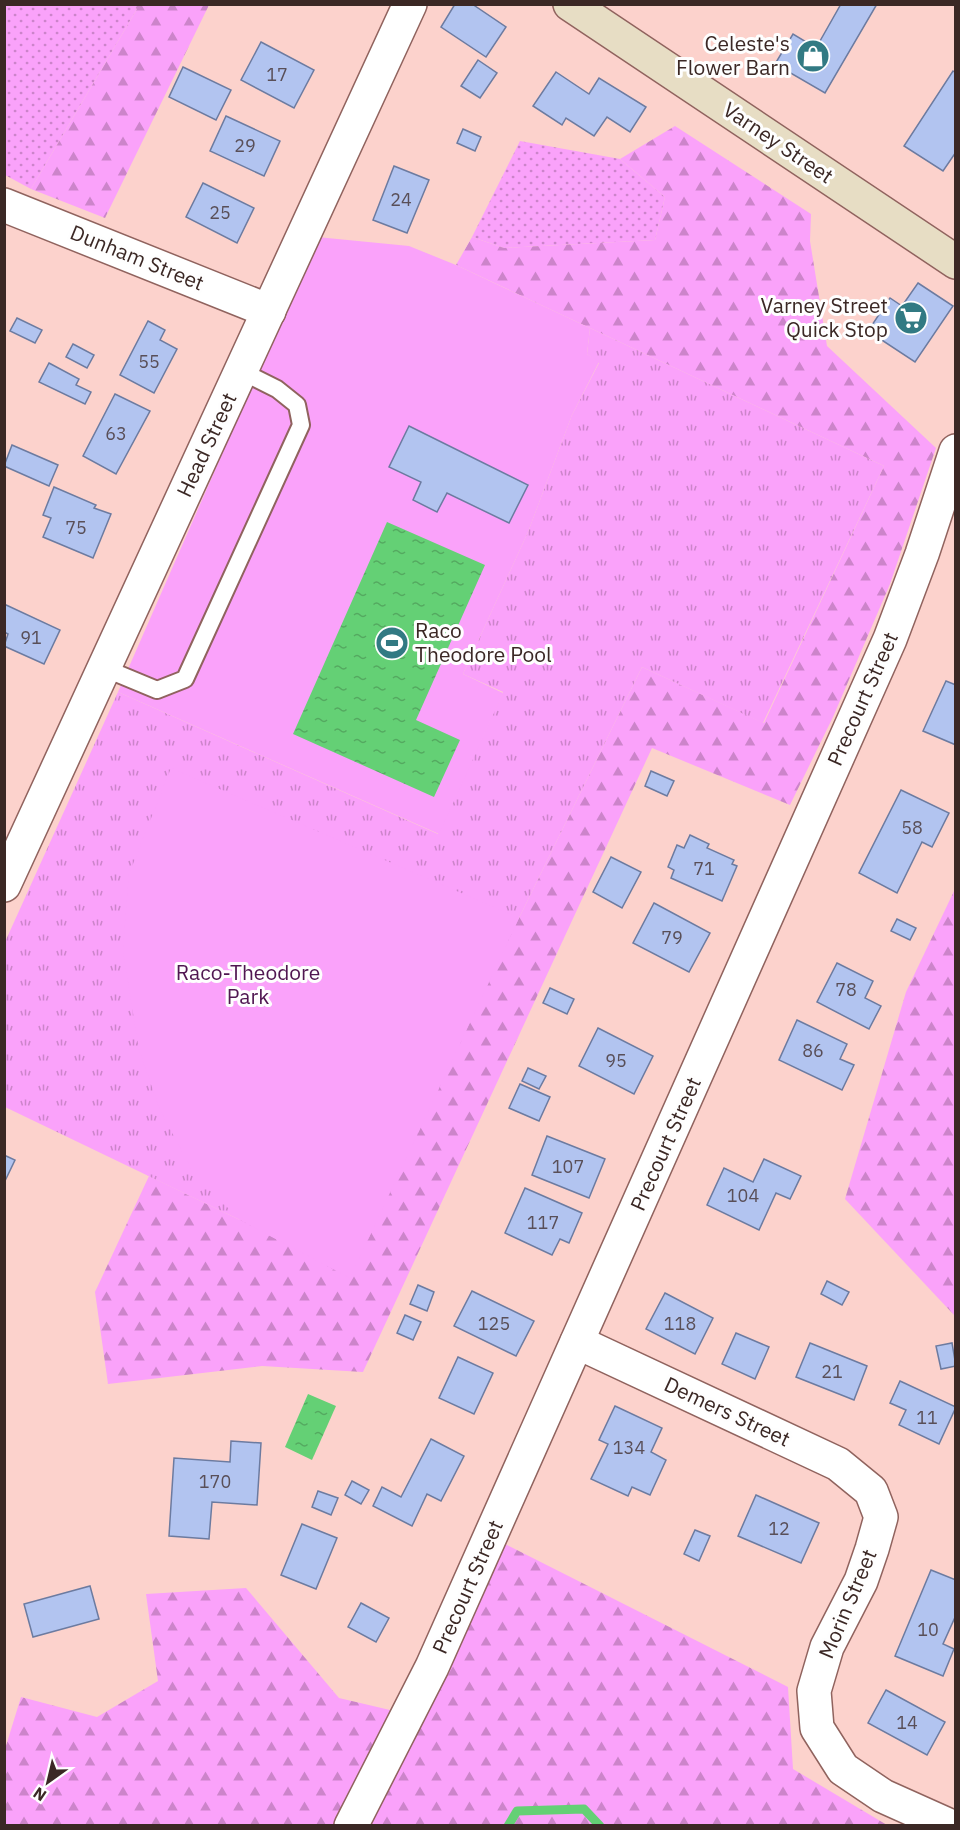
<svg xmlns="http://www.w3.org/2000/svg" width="960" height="1830" font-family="'IBM Plex Sans',sans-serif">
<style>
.grass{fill:url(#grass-dots)}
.forest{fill:url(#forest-firs)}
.park{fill:url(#park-tufts)}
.pitch{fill:#faa2fa}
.water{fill:url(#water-ripples)}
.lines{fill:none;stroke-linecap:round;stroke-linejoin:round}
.stream{stroke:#64d075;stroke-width:9}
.building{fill:#b2c4f0;stroke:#6c7ba0;stroke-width:1.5}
.service-casing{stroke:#90635e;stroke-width:20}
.minor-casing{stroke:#90635e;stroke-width:36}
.secondary-casing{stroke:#90635e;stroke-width:36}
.service{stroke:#fff;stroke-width:16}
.minor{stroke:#fff;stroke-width:33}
.secondary{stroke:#e7ddc4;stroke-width:33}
.labels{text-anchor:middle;stroke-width:6;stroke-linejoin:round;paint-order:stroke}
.number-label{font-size:18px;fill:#594f58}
.poi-label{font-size:21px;fill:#3b2825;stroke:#fefefe;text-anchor:end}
.street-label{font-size:21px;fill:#3b2825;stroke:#fefefe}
.park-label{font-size:21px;fill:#501651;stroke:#fefefe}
</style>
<defs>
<pattern id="grass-dots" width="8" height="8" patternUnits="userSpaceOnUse" patternTransform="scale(1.5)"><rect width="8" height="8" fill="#faa2fa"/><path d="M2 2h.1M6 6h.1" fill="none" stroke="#cc84ca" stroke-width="1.8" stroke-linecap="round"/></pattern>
<pattern id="forest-firs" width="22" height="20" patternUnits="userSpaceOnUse" patternTransform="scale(1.5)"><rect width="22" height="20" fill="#faa2fa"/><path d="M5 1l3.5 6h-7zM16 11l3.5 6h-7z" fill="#cc84ca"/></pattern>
<pattern id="park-tufts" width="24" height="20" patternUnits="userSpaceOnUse" patternTransform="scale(1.5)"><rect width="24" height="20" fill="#faa2fa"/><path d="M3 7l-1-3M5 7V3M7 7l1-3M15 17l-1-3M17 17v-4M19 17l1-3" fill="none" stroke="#cc84ca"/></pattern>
<pattern id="water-ripples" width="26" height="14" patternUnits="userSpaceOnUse" patternTransform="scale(1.5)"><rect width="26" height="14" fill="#64d075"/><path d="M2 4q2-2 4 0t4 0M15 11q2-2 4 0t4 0" fill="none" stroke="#54a960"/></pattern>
</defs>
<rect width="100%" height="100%" fill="#fcd2cc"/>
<g class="grass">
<path d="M131,4l6,5 -106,180 -26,-14 -1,-170z"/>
<path d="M520,141l100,18 45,38 -10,43 -151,8 -32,-11z"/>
</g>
<g class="forest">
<path d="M131,5h78l-104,213 -74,-29 106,-180z"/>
<path d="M675,126l136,88 -1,27 17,105 109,102 -46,136 -57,133 -43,88 -138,-57 -289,624 -101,-6 -154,18 -13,-92 54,-116 91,44 279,-302 123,-251 122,56 120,-257 -428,-201 16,-28 32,11 151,-8 10,-43 -45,-38z"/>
<path d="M955,889l1,425 -2,1 -109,-116 61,-207z"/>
<path d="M503,1543l285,144 5,82 94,56 -882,1v-77l16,-52 76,20 61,-36 -12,-87 100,-6 93,110 85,20z"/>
</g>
<path class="park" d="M590,328l294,138 -121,257 -121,-56 -123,251 -169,360 -110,-58 -235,-113v-165l113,-250 320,142 65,-142 -40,-18 65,-142 44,-117 27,-52 -12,-9z"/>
<g class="pitch">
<path d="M317,237l92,9 47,19 134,63 -3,26 12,8 -27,53 -44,117 -65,142 40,19 -64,141 -321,-142z"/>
<path d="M171,768l348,150 -169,360 -110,-58 -46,-46 -34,-64 -21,-60 -16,-99 6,-77z"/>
</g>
<g class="water">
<path d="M387,522l98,43 -69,155 44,20 -26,57 -141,-63z"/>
<path d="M308,1394l28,12 -24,54 -27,-13z"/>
</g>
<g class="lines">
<path class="stream" d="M508,1826l9,-15 67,-2 16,17"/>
</g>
<g class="building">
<path d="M455,4h17l34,23 -20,30 -45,-30z"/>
<path d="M841,4h36l-52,89 -50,-29 18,-30 23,14z"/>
<path d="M261,42l53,28 -20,38 -53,-28z"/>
<path d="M478,60l19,13 -17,25 -19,-12z"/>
<path d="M183,67l48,23 -15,30 -47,-23z"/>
<path d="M953,71l3,2v79l-13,19 -39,-25z"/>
<path d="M556,72l33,22 10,-16 47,29 -16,25 -23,-15 -13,19 -28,-18 -4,7 -29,-19z"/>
<path d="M226,116l54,25 -16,35 -54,-25z"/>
<path d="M463,129l18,8 -6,14 -18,-8z"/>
<path d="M394,166l35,14 -22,53 -34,-13z"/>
<path d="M203,183l51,25 -17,35 -51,-26z"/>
<path d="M918,283l35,23 -38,56 -47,-31 22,-33 12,8z"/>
<path d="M17,318l25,12 -7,13 -25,-12z"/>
<path d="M148,321l17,9 -5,10 17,9 -23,44 -34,-18z"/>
<path d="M73,344l21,11 -7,13 -21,-11z"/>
<path d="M49,363l30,16 -3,6 15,7 -6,12 -46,-22z"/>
<path d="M115,394l35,17 -34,63 -33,-18z"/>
<path d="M409,426l119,59 -19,38 -62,-30 -10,19 -24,-12 8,-18 -32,-15z"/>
<path d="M12,445l46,20 -9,21 -45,-20z"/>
<path d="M54,487l42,18 -2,3 17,6 -18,44 -50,-21 8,-19 -8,-3z"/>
<path d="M4,604l56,26 -16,34 -40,-18 4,-12 -4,-2z"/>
<path d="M946,681l10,4v60l-33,-14z"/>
<path d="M651,771l23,10 -7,15 -22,-10z"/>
<path d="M901,790l48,23 -17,34 -10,-5 -25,51 -38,-20z"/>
<path d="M690,835l19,9 -2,4 27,12 -2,4 5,2 -15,35 -51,-23 3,-8 -6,-3 9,-22 7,3z"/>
<path d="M611,857l30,15 -19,36 -29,-16z"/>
<path d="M654,903l56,30 -21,39 -56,-29z"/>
<path d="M897,919l19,9 -6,12 -19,-9z"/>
<path d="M837,963l36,18 -8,17 16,8 -12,23 -52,-27z"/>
<path d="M550,988l24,11 -7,15 -24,-11z"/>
<path d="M797,1020l50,24 -7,15 14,6 -12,25 -63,-30z"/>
<path d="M598,1028l55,28 -19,38 -55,-28z"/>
<path d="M528,1068l18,8 -7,13 -17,-8z"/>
<path d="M520,1084l30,13 -11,24 -30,-13z"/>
<path d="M547,1136l58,23 -16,39 -57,-23z"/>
<path d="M4,1155l11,5 -11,23z"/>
<path d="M764,1159l37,17 -11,23 -14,-6 -17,37 -52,-25 17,-37 29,14z"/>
<path d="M525,1188l57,25 -13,30 -9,-4 -8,16 -47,-22z"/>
<path d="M827,1281l22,11 -7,13 -21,-11z"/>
<path d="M418,1285l16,7 -7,19 -17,-7z"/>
<path d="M472,1291l62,30 -18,35 -62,-30z"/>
<path d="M665,1293l48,25 -18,36 -49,-25z"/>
<path d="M405,1315l16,7 -8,18 -16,-7z"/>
<path d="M736,1333l33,14 -14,32 -33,-15z"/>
<path d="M810,1343l57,23 -13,34 -58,-23z"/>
<path d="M952,1343l4,23 -15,3 -5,-23z"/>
<path d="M458,1357l35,16 -19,41 -35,-16z"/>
<path d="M900,1381l56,26 -17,37 -40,-19 7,-15 -16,-7z"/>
<path d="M615,1406l47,22 -11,24 15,8 -16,35 -18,-8 -4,9 -37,-17 17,-35 -9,-4z"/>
<path d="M431,1439l33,17 -23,45 -14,-7 -15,32 -39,-20 9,-19 19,10z"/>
<path d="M231,1441l30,2 -4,62 -45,-3 -3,37 -40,-3 5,-78 56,4z"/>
<path d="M352,1481l17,9 -8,14 -16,-9z"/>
<path d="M318,1491l20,7 -7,17 -19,-8z"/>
<path d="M756,1495l63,28 -18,40 -63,-27z"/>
<path d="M302,1524l35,14 -21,51 -35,-14z"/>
<path d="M695,1530l15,6 -11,25 -15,-7z"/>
<path d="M931,1570l25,10v35l-13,29 11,5 -11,27 -48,-20z"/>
<path d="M90,1586l9,33 -66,18 -9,-33z"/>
<path d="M361,1603l28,15 -13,24 -28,-15z"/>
<path d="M886,1690l59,32 -18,33 -59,-32z"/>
</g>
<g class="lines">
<defs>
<path id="service" d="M104,668l53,22 28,-11 116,-254 -4,-20 -20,-16 -36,-18"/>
<g id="minor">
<path d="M4,205l265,106"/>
<path d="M4,885l406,-881"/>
<path d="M577,1342l261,122 33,27 10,26 -9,32 -11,32 -34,66 -13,44 3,37 26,41 40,27 67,30"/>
<path d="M351,1826l81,-159 458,-1028 32,-85 34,-103"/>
</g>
<path id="secondary" d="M570,4l386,258"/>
</defs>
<use href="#service" class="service-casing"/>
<use href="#minor" class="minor-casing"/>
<use href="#secondary" class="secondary-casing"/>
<use href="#service" class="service"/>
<use href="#minor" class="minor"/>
<use href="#secondary" class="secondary"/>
</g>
<defs>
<symbol id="shop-disc" viewBox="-11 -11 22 22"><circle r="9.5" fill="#327a83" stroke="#fefefe"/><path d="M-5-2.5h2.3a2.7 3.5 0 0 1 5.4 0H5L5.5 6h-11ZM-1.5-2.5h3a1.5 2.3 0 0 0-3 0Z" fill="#fff"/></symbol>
<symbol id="supermarket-disc" viewBox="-11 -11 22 22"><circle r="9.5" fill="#327a83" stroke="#fefefe"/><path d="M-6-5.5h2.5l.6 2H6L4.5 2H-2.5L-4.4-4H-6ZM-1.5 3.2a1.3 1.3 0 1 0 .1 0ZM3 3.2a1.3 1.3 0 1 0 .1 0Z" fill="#fff"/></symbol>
<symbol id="stadium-disc" viewBox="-11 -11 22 22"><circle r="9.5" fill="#327a83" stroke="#fefefe"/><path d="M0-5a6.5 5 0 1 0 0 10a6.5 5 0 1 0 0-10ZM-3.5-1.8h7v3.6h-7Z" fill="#fff"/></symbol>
</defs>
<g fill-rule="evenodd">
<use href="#shop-disc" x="794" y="37" width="38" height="38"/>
<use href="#supermarket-disc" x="892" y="299" width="38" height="38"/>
<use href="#stadium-disc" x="373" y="624" width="38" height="38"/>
</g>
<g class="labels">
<g class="number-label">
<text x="277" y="81">17</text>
<text x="245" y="152">29</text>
<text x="401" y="206">24</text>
<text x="220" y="219">25</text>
<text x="149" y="368">55</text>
<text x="116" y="440">63</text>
<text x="76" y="534">75</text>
<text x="31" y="644">91</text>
<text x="912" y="834">58</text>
<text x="704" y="875">71</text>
<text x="672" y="944">79</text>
<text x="846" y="996">78</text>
<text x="813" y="1057">86</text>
<text x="616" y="1067">95</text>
<text x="568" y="1173">107</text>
<text x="743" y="1202">104</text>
<text x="543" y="1229">117</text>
<text x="494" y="1330">125</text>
<text x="680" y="1330">118</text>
<text x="832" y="1378">21</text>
<text x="927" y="1424">11</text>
<text x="629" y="1454">134</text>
<text x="215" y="1488">170</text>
<text x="779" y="1535">12</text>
<text x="928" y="1636">10</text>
<text x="907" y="1729">14</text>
</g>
<g class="poi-label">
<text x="790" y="51">Celeste's<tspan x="790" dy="24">Flower Barn</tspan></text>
<text x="888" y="313">Varney Street<tspan x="888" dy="24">Quick Stop</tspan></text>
<text x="415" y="638" text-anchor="start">Raco<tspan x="415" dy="24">Theodore Pool</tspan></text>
</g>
<g class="street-label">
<text transform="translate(778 143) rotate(34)" y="7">Varney Street</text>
<text transform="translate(137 258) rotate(22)" y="7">Dunham Street</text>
<text transform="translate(207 445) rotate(-65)" y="7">Head Street</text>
<text transform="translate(863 699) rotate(-66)" y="7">Precourt Street</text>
<text transform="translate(666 1144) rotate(-66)" y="7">Precourt Street</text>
<text transform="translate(727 1412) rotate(25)" y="7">Demers Street</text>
<text transform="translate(468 1587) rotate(-66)" y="7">Precourt Street</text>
<text transform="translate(848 1604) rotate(-67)" y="7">Morin Street</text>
</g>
<g class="park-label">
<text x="248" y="980">Raco-Theodore<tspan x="248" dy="24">Park</tspan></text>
</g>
</g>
<rect width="960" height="1830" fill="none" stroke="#3b2825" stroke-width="12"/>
<g transform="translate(48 1782) rotate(214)" stroke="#fefefe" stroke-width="4.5" paint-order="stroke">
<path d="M0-4.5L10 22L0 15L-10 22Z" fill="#3b2825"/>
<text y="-9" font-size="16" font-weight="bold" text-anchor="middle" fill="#3b2825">N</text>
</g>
</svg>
